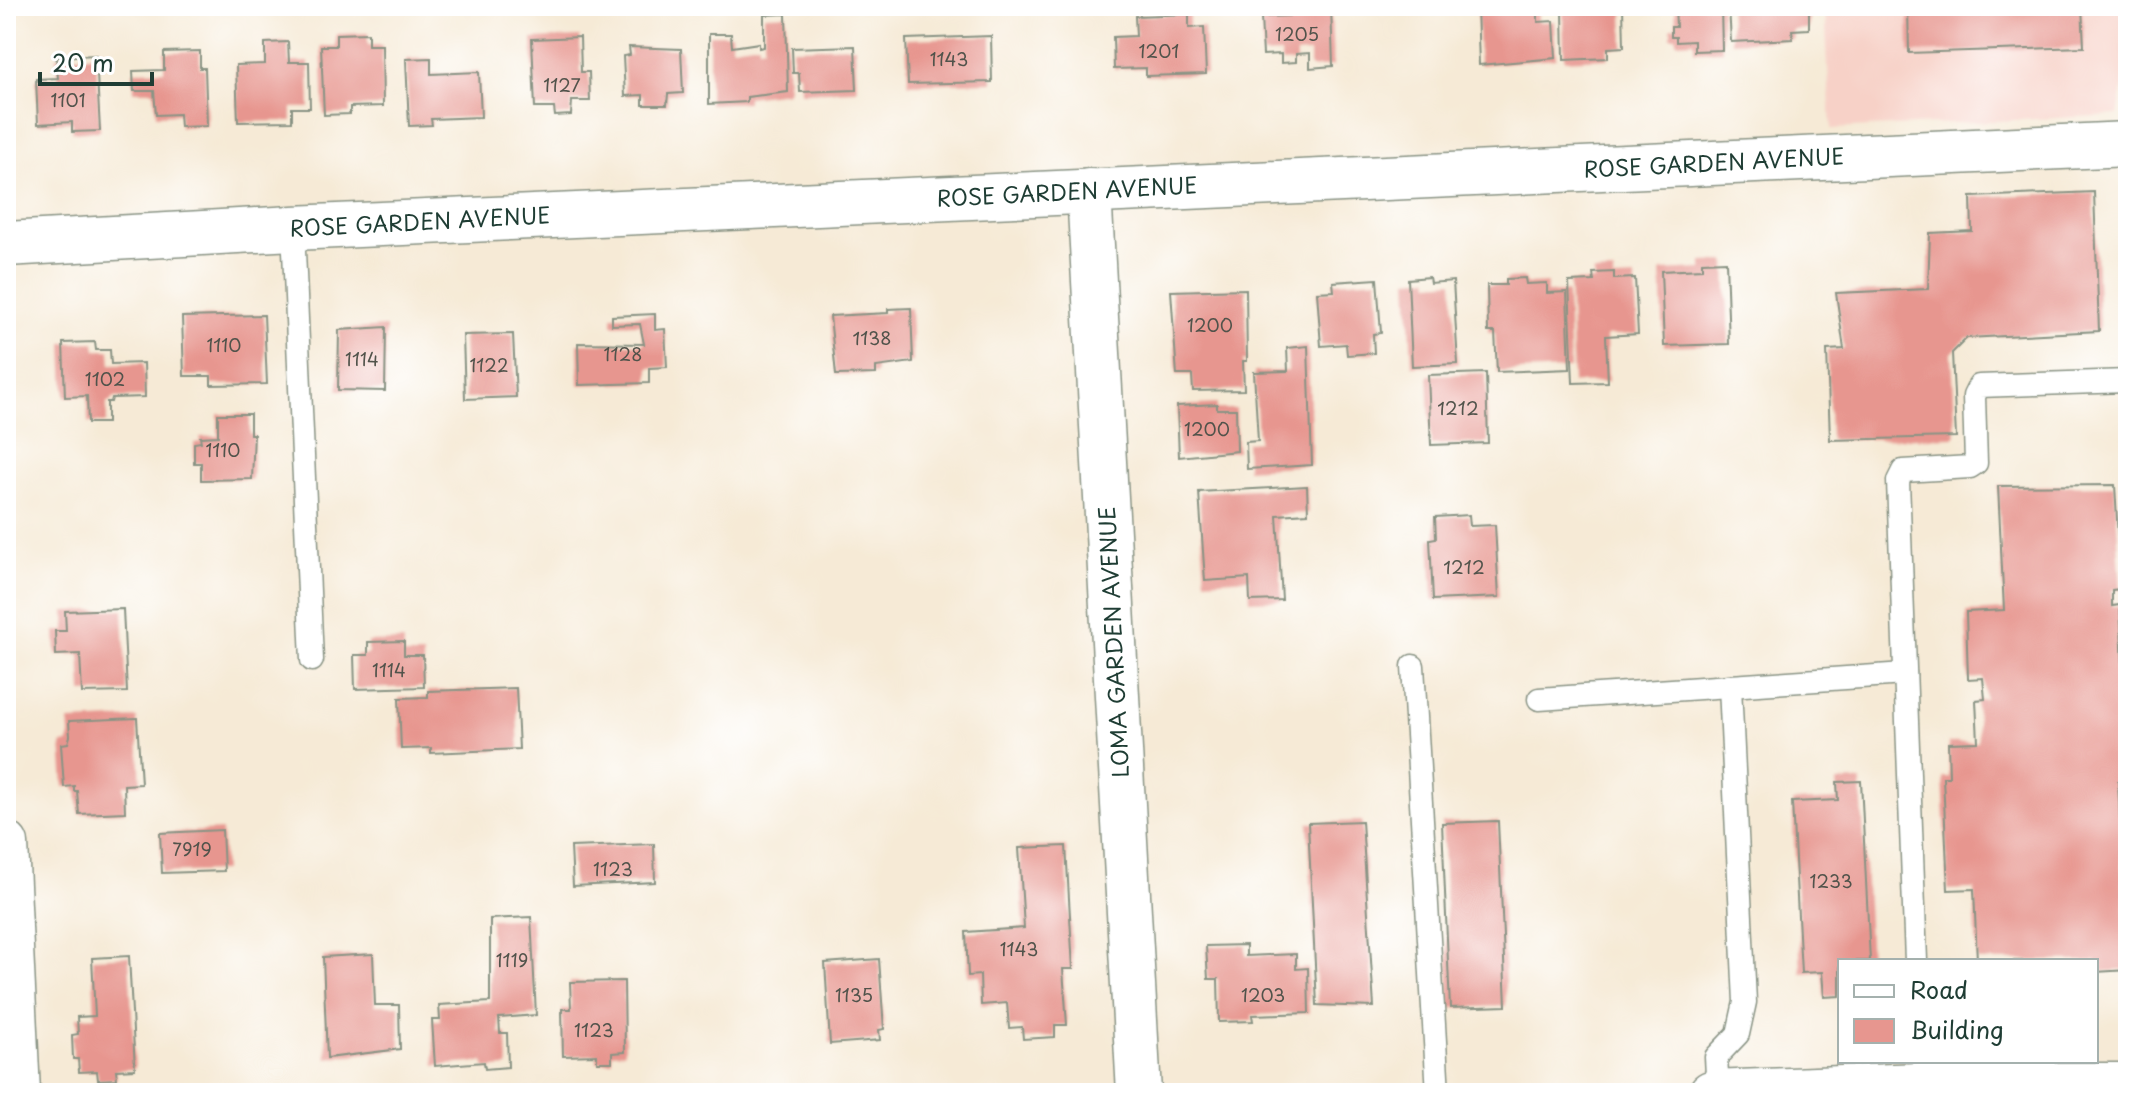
<svg xmlns="http://www.w3.org/2000/svg" width="2134" height="1099" font-family="'Playpen Sans',sans-serif">
<style>
.built{fill:#f7d1c7}
.building{fill:#e7968f}
.lines{fill:none;stroke-linecap:round;stroke-linejoin:round}
.lane-casing{stroke:#8a9485;stroke-width:25}
.street-casing{stroke:#8a9485;stroke-width:47}
.lane{stroke:#fff;stroke-width:22}
.street{stroke:#fff;stroke-width:44}
.labels{text-anchor:middle;stroke-width:8;stroke-linejoin:round;paint-order:stroke}
.number-label{font-size:18px;fill:#51534b}
.street-label{font-size:22px;fill:#1f3d34;stroke:#fff}
</style>
<rect width="100%" height="100%" fill="#fff"/>
<filter id="ink" filterUnits="userSpaceOnUse"><feTurbulence type="fractalNoise" baseFrequency=".0125" numOctaves="2"/><feDisplacementMap in="SourceGraphic" scale="16" xChannelSelector="R" yChannelSelector="G"/><feConvolveMatrix kernelMatrix="1 2 1 2 8 2 1 2 1" color-interpolation-filters="sRGB"/></filter>
<filter id="wash" filterUnits="userSpaceOnUse"><feTurbulence type="fractalNoise" baseFrequency=".006" numOctaves="4" result="noise"/><feDisplacementMap in="SourceGraphic" scale="32" xChannelSelector="R" yChannelSelector="G"/><feGaussianBlur stdDeviation="1.8" result="paint"/><feColorMatrix in="noise" values="0 0 0 0 0 0 0 0 0 0 0 0 0 0 0 0 0 1.4 0 .05"/><feComposite in="paint" operator="in"/></filter>
<g filter="url(#wash)">
<rect width="100%" height="100%" fill="#f6ead6"/>
<path class="built" d="M1825,6h303v54l-10,55 -287,14z"/>
<g id="blocks">
<g class="building">
<path d="M1289,6h42l2,60 -23,2v-15l-14,1v8l-15,1v-9l-18,1 -2,-38 28,-1z"/>
<path d="M1477,6h61v16l16,-1 2,37 -77,7z"/>
<path d="M1556,6h67l1,41 -16,1v10l-44,2 -1,-49 -7,1z"/>
<path d="M1675,6h46l1,44 -28,1v-10l-18,1v-5h-5v-10h5z"/>
<path d="M1729,6h80v23l-17,1 1,9 -62,3z"/>
<path d="M1908,6h174l2,41 -175,6z"/>
<path d="M786,14l2,78 -41,5v5l-38,2v-70h22l1,13 27,-4v5l5,-1v-32z"/>
<path d="M1189,14v14l15,-1 2,47 -60,2v-8l-32,1 -1,-32 23,-1 -1,-20z"/>
<path d="M368,33v12h14l1,61 -33,1v7l-26,1 -3,-69h15v-12z"/>
<path d="M991,36l1,46 -84,2 -2,-45z"/>
<path d="M580,37l1,35h8l1,29h-18l-1,14 -16,1 -1,-8h-19l-3,-69z"/>
<path d="M288,42l1,20h20l1,46h-18v13l-54,1 -2,-57 29,-1v-21z"/>
<path d="M855,46l2,44 -57,2 -1,-19h-6l-1,-25z"/>
<path d="M629,47l52,2 2,44 -15,1 -1,11h-24v-10l-18,1 -2,-40 7,-1z"/>
<path d="M200,51v17h5l2,58 -27,1 -1,-13 -23,1 -2,-24h-20l-1,-20 31,-1v-18z"/>
<path d="M96,55l4,76 -28,1v-10l-34,2 -2,-45 22,-1 -2,-21z"/>
<path d="M431,58v16l48,-2 2,45 -50,2 1,6 -23,1 -3,-67z"/>
<path d="M2094,192l5,139 -132,7 -15,15 4,84 -126,3 -3,-90 17,-1 -8,-56 92,-4 2,-56 42,-2 -1,-34z"/>
<path d="M1726,261l3,83 -65,2 -3,-75 41,-2v-7z"/>
<path d="M1614,272v7l21,-1 3,56 -32,2 2,46 -35,1 -4,-101 25,-1 -1,-8z"/>
<path d="M1429,277l1,6 23,-2 5,83 -46,2 -4,-87z"/>
<path d="M1525,278l1,6 21,-1v10l20,-1 3,77 -73,3 -2,-40h-7l-1,-47h19v-6z"/>
<path d="M1377,279l4,54 -8,1 1,19 -27,2 -1,-11 -25,2 -4,-54 17,-1 -1,-9z"/>
<path d="M1246,289l1,72h-4l1,29 -51,1 -1,-16h-15l-6,-84z"/>
<path d="M911,308l2,54 -37,5v7l-40,1 -6,-59 58,-3v-4z"/>
<path d="M655,314v16l10,-1 2,38 -18,1v15l-70,2 -1,-42 66,1 -4,-20 -28,1v-9z"/>
<path d="M264,315l3,69 -56,1v-9h-27l-2,-59z"/>
<path d="M386,327l-1,64 -47,-1 1,-60z"/>
<path d="M513,334l3,63 -51,2 -2,-64z"/>
<path d="M95,342l1,8h14l1,14 33,-1 1,34 -33,1 -1,4h-4v21h-19l-1,-27 -22,1 -2,-54z"/>
<path d="M1308,346l4,119 -65,4 -1,-27 12,-1 -4,-69 34,-1 -1,-23z"/>
<path d="M1486,373l2,70 -57,2 -3,-70z"/>
<path d="M1217,404v5h19l1,42 -58,6 -2,-51z"/>
<path d="M218,414h32v20h4l-2,45 -51,1v-17h-7v-20l7,-1 -1,-5 18,-1z"/>
<path d="M2115,485l6,104 -9,1v16l8,-1 8,167v9l-10,1 10,188 -32,2v-11h-119l-3,-72 -26,1 -5,-113h6l-1,-34 30,-1 -2,-42 9,-1 -2,-21 -15,1 -2,-67 38,-2 -6,-124z"/>
<path d="M1307,486l1,27 -31,2 5,85 -32,1 -1,-23 -44,3 -6,-89z"/>
<path d="M1469,515l1,11 25,-1 4,72 -66,3 -3,-61 6,-1 -1,-21z"/>
<path d="M123,609l4,83 -45,1 -2,-39 -24,1 -1,-24h11l-1,-20z"/>
<path d="M404,641v14h19l1,32 -69,2 -1,-34h14v-13z"/>
<path d="M516,688l3,61 -88,4v-5l-30,1 -2,-51 29,-1v-6z"/>
<path d="M137,718l4,66 -17,1 1,27 -46,2 -2,-23h-3v-5l-10,1 -3,-43 7,-1 2,-7 -1,-15z"/>
<path d="M1861,781l9,180h-30v35l-16,1 -2,-25 -21,1 -9,-171 46,-2 -1,-18z"/>
<path d="M1362,821l12,186 -57,-2 -9,-182z"/>
<path d="M1498,821l8,185 -56,2 -8,-185z"/>
<path d="M222,830l2,41 -62,2 -2,-40z"/>
<path d="M654,844l1,38 -82,4 -2,-39z"/>
<path d="M1066,846l7,123h-10l4,56h-12v12l-32,2 -1,-12 -13,1 -2,-25 -26,2 -1,-30 -12,1 -2,-44 58,-4 -5,-80z"/>
<path d="M531,917l5,98 -37,3 1,15h7l1,34 -23,2 -1,-7 -49,4 -3,-46h8l-1,-15 51,-3v-83z"/>
<path d="M1246,945v11l50,-2v15l12,-1 1,45 -57,2 1,6 -34,1 -1,-43h-10l-2,-33z"/>
<path d="M373,954l2,51h24l1,44 -73,9 -4,-101z"/>
<path d="M129,956l6,113 -19,1 1,9 -19,1 -1,-9 -18,1 -1,-13h-5l-1,-24 6,-1 -1,-17 18,-1 -3,-58z"/>
<path d="M879,959l5,70 -5,1 1,10 -50,4 -5,-81z"/>
<path d="M624,981l1,71 -13,1v9h-15v-7l-34,1 -1,-47h9l-1,-27z"/>
</g>
</g>
</g>
<g filter="url(#ink)">
<use href="#blocks" fill-opacity="0" stroke="#8a9485" stroke-width="2"/>
<g class="lines">
<defs>
<g id="lane">
<path d="M293,228l19,432"/>
<path d="M1413,666l25,427"/>
<path d="M1539,699l366,-25"/>
<path d="M1916,961l-18,-480 5,-10 67,-4 6,-4 -2,-67 5,-10 149,-5"/>
<path d="M1718,1093l-2,-36 22,-23 7,-32 -15,-316"/>
</g>
<g id="street">
<path d="M1089,191l50,902"/>
<path d="M6,244l287,-16 1835,-84"/>
<path d="M6,844l12,249"/>
<path d="M1711,1093l209,-8h208"/>
</g>
</defs>
<use href="#lane" class="lane-casing"/>
<use href="#street" class="street-casing"/>
<use href="#lane" class="lane"/>
<use href="#street" class="street"/>
</g>
</g>
<g class="labels">
<g class="number-label">
<text x="1297" y="41">1205</text>
<text x="1159" y="58">1201</text>
<text x="949" y="66">1143</text>
<text x="562" y="92">1127</text>
<text x="68" y="107">1101</text>
<text x="1210" y="332">1200</text>
<text x="872" y="345">1138</text>
<text x="224" y="352">1110</text>
<text x="623" y="361">1128</text>
<text x="362" y="366">1114</text>
<text x="489" y="372">1122</text>
<text x="105" y="386">1102</text>
<text x="1458" y="415">1212</text>
<text x="1207" y="436">1200</text>
<text x="223" y="457">1110</text>
<text x="1464" y="574">1212</text>
<text x="389" y="677">1114</text>
<text x="192" y="856">7919</text>
<text x="613" y="876">1123</text>
<text x="1831" y="888">1233</text>
<text x="1019" y="956">1143</text>
<text x="512" y="967">1119</text>
<text x="854" y="1002">1135</text>
<text x="1263" y="1002">1203</text>
<text x="594" y="1037">1123</text>
</g>
<g class="street-label">
<text transform="translate(1714 163) rotate(-3)" y="8">ROSE GARDEN AVENUE</text>
<text transform="translate(1067 192) rotate(-3)" y="8">ROSE GARDEN AVENUE</text>
<text transform="translate(420 222) rotate(-3)" y="8">ROSE GARDEN AVENUE</text>
<text transform="translate(1114 642) rotate(-93)" y="8">LOMA GARDEN AVENUE</text>
</g>
</g>
<rect width="2134" height="1099" fill="none" stroke="#fff" stroke-width="32"/>
<rect x="1838" y="959" width="260" height="104" fill="#ffffff" stroke="#a5b1ae" stroke-width="2"/>
<rect x="1854" y="985" width="40" height="12" fill="#ffffff" stroke="#a5b1ae" stroke-width="2"/>
<text x="1910" y="999" font-size="24" fill="#1f3d34">Road</text>
<rect x="1854" y="1019" width="40" height="24" fill="#e7968f" stroke="#a5b1ae" stroke-width="2"/>
<text x="1910" y="1039" font-size="24" fill="#1f3d34">Building</text>
<path d="M40 72v12h112v-12" fill="none" stroke="#1f3d34" stroke-width="4"/>
<text x="52" y="72" font-size="24" fill="#1f3d34" stroke="#ffffff" stroke-width="6" paint-order="stroke">20 m</text>
</svg>
